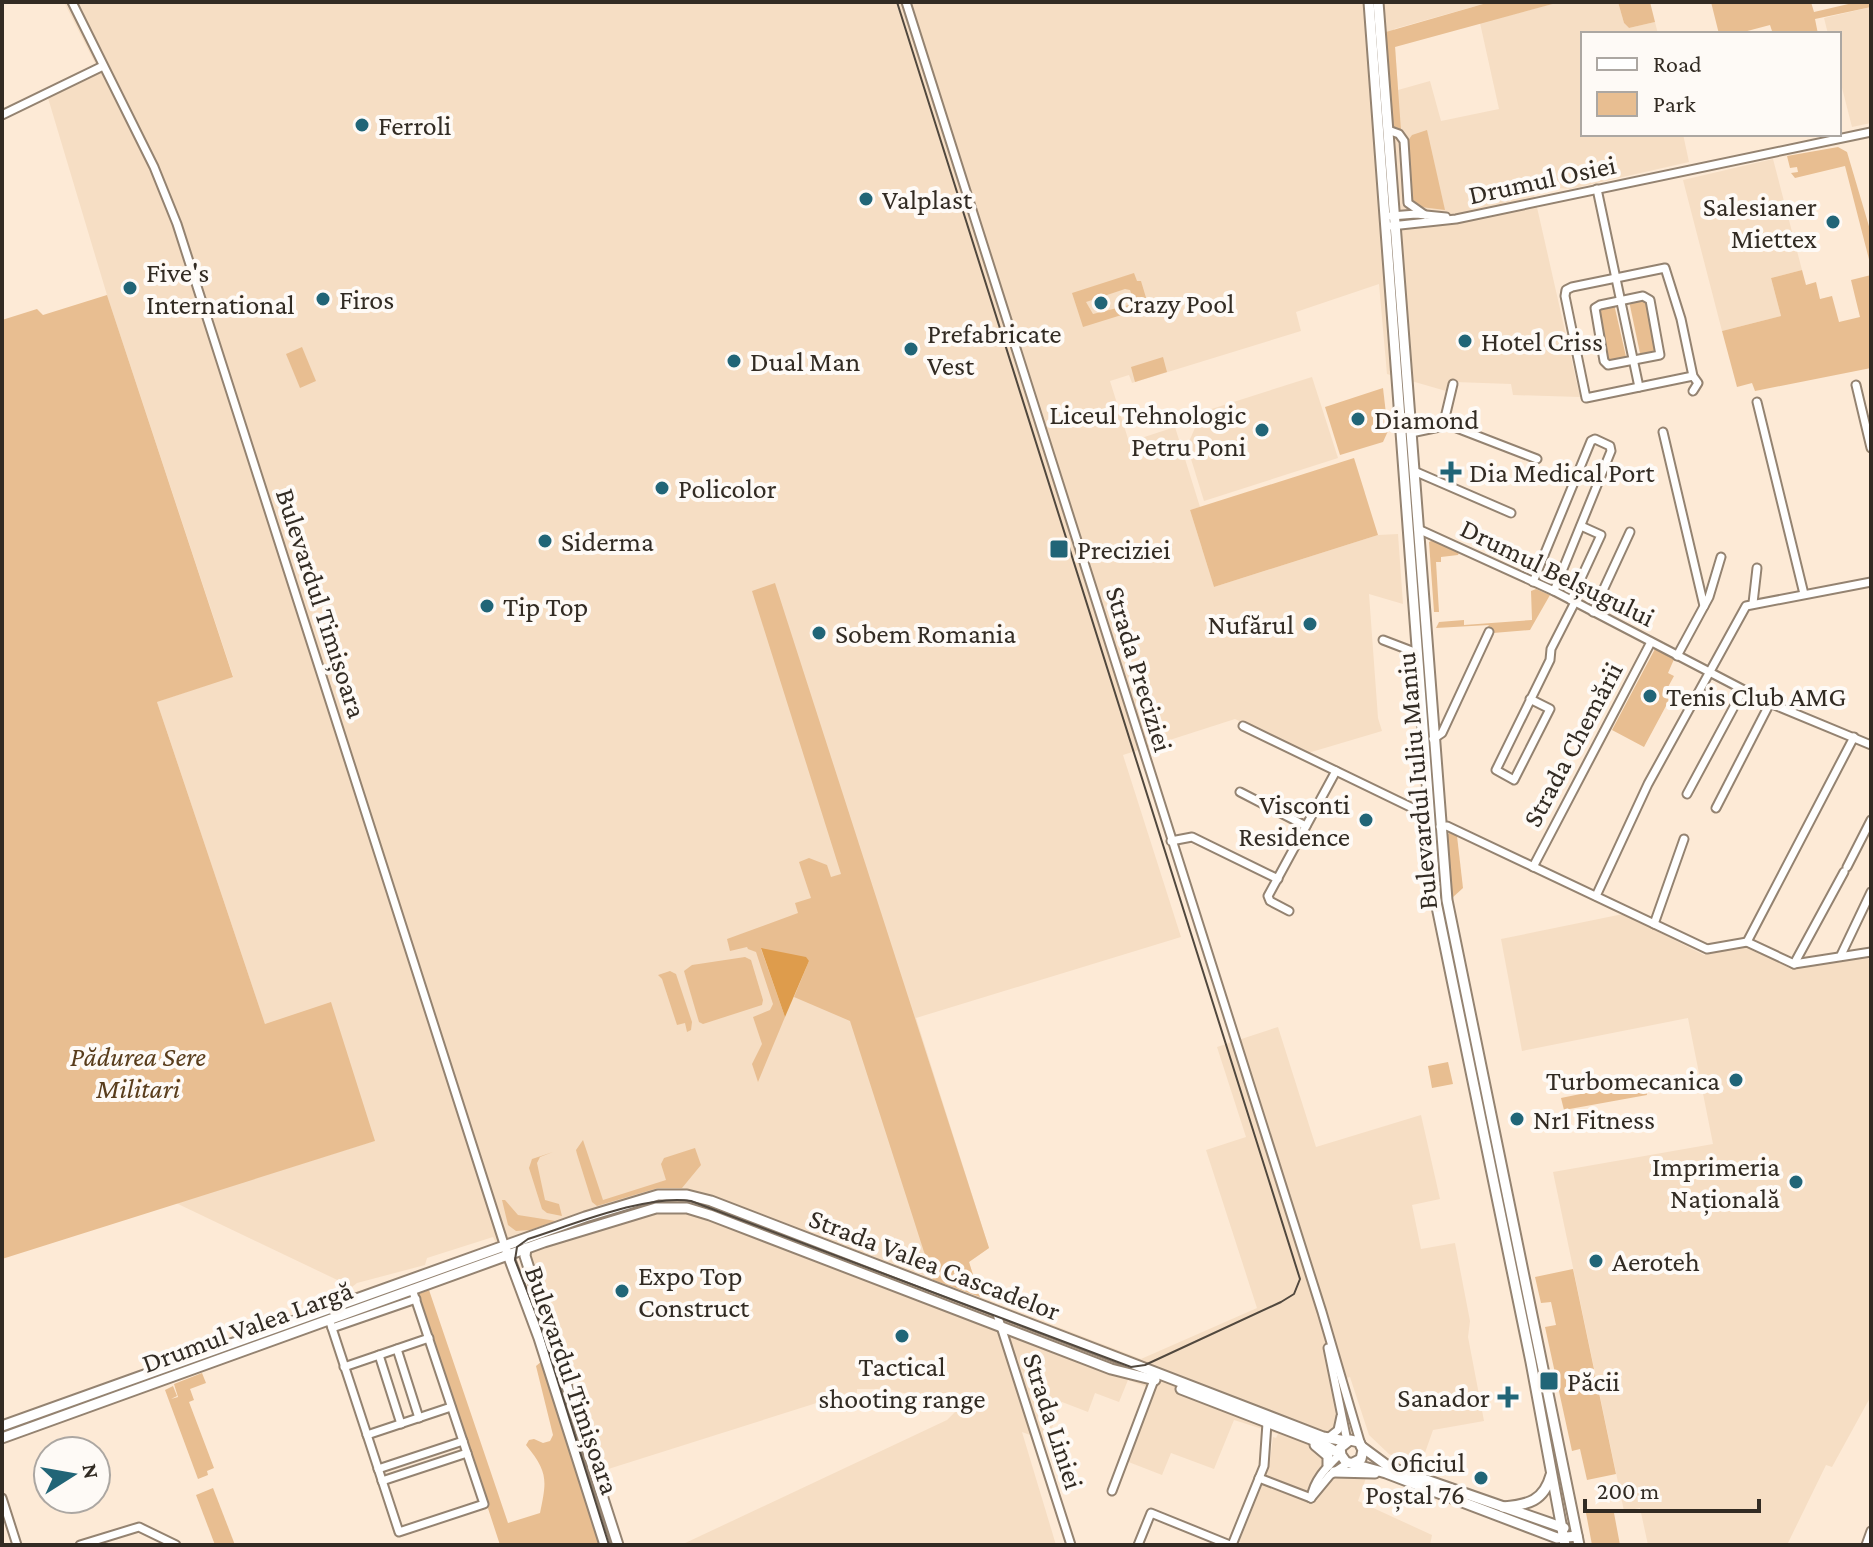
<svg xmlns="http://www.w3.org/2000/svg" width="1873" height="1547" font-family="'Crimson Pro',serif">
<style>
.built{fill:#f6dec4}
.green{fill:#e8be91;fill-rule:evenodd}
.water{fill:#de9c4c}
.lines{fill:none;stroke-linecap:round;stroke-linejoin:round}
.minor-casing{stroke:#948371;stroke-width:11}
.major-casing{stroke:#948371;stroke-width:13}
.minor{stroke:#fff;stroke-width:7}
.major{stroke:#fff;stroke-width:9}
.tram{stroke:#51483e;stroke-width:2}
.poi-dot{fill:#216577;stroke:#fefaf6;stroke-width:3}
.labels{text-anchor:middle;stroke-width:8;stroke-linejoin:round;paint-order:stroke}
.poi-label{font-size:28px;fill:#322b23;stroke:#fefaf6;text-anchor:start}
.street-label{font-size:28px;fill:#322b23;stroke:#fefaf6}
.park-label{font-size:28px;font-style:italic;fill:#593d1c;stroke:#fefaf6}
</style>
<rect width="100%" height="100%" fill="#fdead6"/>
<g class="built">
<path d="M64,2h1426l-96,27 4,61 32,-9 11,40 58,-12 -19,-86 80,-21h58l6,21 5,5 26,-6 3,12h-75v100h100l6,28 -119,27 -12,-1 -24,6 46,203 -67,-2 -2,-11 -56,-2 -2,11 -66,-19 -8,-90 -83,28 5,19 -169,52 -3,-8 -19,6 19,61 46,-15 25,80 -10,3 24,77 164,-52 20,-1 5,70 -34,-10 9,124 4,13 -74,22 -73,-34 -112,36 58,182 -265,81 73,230 -20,14 11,35 161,62 116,-51 -51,-158 40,-13 -29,-90 61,-20 38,120 105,-32 19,84 -28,6 9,44 34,-6 15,78 -2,16 16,84 -51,9 -13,37 -31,-13 -20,-19 -19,-58 -17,5 5,41 -14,36 42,19 -8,23 74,34 -2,10h-183l-8,-3 22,-54 9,-27 3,-24 3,1 2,-4 -44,-14 -20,49 -43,-16 -9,22 -36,-14 27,-72 -25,-9 -9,22 -24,-9 -7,19 -26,-10 -15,39 -25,-9 34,113h-375l266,-125 12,-12 -70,-19h-32v5l-31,6 -224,71 -82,-236 -24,8 -3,-6 -66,21 -2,7 -68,18 -5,4 -176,-84 198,-62 -109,-117 -108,-322 76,-26 -126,-381 -59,-197 52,-25z"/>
<path d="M1871,7v116l-19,4 -13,-51v-42h-11l-4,-16z"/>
<path d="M1773,159l29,111 -31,8 10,38 -59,15 -39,-151z"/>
<path d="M1312,377l26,81 -134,43 -17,-55 15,-34z"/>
<path d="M1623,914l81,41 41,-10 46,24 50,-10 30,-1v438l-39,71 -6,-2 -39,80h-139l-8,-37 -16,3 -71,-339 160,-28 -25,-126 -166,33 -21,-112z"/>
</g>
<g class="green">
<path d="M1490,2h70l-165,45 6,83 -6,-1 -3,-5 -6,-92z"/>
<path d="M1618,2h32l5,20 -26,6 -5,-5z"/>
<path d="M1711,2h100l3,10 43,-10h14v5l-56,12 3,15h-45l-3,-9 -34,9h-17z"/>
<path d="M1427,130l18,80 -24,-3 -10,-7 -4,-58 5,-7z"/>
<path d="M1838,147l9,5 24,81v34l-26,-101 -50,12 -4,-5 7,-1 -1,-5 -7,1 -3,-12z"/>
<path d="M1802,270l4,15 10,-3 4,17 12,-3 7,26 21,-5 -9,-37 20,-5v93l-116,23 -3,-8 -15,4 -15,-56 59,-15 -10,-38z"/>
<path d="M1134,273l3,8h4l6,20 -3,7 -61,19 -11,-34zM1125,289l5,1 3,9 -4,6 -36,9 -7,-12z"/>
<path d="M107,295l126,382 -76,25 108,322 66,-22 44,139 -373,118v-939l35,-11 6,6z"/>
<path d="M1643,298l4,3 9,53 -15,4 -12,-57z"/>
<path d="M1614,304l13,57 -13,3 -6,-3 -10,-50 1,-3z"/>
<path d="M302,347l14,34 -16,7 -14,-34z"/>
<path d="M1163,357l4,15 -32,10 -4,-15z"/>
<path d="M1383,388l5,43 -5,11 -43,13 -15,-48z"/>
<path d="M1354,458l24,77 -164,52 -24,-77z"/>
<path d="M1433,540l26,12 -1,3 -17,2v5h-5l3,50h-5l-5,-70z"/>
<path d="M775,583l214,665 -20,14 11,35 -47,-17 -83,-259 -56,-24 15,-36 -48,-12 24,68 -27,65 -6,-18 10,-20 -9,-27 17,-7 3,-6 -17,-52 -8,-3 -1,-2 -17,4 -3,-12 71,-26 -3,-10 16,-5 -12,-36 10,-4 18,7 4,12 10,-3 -89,-283z"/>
<path d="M1536,589l14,6 -20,35 -37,3 -7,-4 3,-4 -53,3 3,-6 25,-2v5l68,-5 -1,-29z"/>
<path d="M1656,647l19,10 -7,16 6,3 -6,11 6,4 -30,56 -32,-17z"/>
<path d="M1450,832l7,4 6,52 -11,10 -6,-61z"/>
<path d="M745,957l6,3 12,40 -1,5 -59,19 -4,-2 -15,-51 8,-6z"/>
<path d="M670,971l6,3 16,48 -1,8 -4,2 -2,-9 -8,2 -15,-46 -4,-4z"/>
<path d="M1448,1062l5,22 -21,4 -4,-22z"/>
<path d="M1644,1081l3,14 -83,15 -3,-12z"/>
<path d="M583,1140l20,60 63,-20 -5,-16 3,-6 31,-10 6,17 -19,23h-24l-61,18 -5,-4 -15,-48 -1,-4z"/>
<path d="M553,1152l-13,5 -3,6 8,37 14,4 3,12 -15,-3 -5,-4 -13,-41 3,-9z"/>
<path d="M502,1200h3l13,15 38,6 -26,9 -14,1 -8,-6z"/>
<path d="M1573,1269l43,205 -29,6 -7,-31 -8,2 -27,-124 11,-2 -5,-23 -10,1 -6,-26z"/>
<path d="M429,1290l79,233 32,-10c7,-33 8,-41 -14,-68l3,-5 5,-1 9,4 7,-2 3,-6 -17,-69 6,-5 58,184h-100l-82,-251z"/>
<path d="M202,1373l4,10 -16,6 4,11 -5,2 25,66 -7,3 1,4 -10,4 -33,-89 8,-4 4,10 -6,3 7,-2 -4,-13z"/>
<path d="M213,1488l22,57h-20l-19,-50z"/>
<path d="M1604,1509l10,4 6,32h-28l-6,-32z"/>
</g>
<path class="water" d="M761,948l45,9 3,4 -24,56z"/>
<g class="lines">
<defs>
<g id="minor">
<path d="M72,2l82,165 23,57 327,1020"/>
<path d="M906,2l416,1310 39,133"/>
<path d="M2,115l101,-49"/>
<path d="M1388,130l11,4 5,7 4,62 17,12"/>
<path d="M1597,189l42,198"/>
<path d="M1391,216l25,-2 30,3"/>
<path d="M1391,226l65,-7 415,-87"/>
<path d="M1643,296l7,4 10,55 -52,10 -4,-4 -9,-53 5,-3z"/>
<path d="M1856,385l15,63"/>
<path d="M1693,391l5,-8 -5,-7 -107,22 -21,-102 1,-6 6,-3 93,-19 16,51 12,57"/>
<path d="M1757,402l47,192"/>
<path d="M1443,426l10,-42"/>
<path d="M1663,432l41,174"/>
<path d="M1411,433l38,-8 88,34"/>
<path d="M1414,471l97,42"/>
<path d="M1418,529l136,62 213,111 104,43"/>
<path d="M1533,582l58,-141 4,-2 15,7 1,5 -57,140"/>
<path d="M1571,600l30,-65 -20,-9"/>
<path d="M1753,603l4,-35"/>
<path d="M1593,612l37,-80"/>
<path d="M1383,640l34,13"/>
<path d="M1677,656l32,-59 12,-40"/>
<path d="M1530,699l20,10 -36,71 -18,-10 54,-110 1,-11 24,-47"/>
<path d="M1243,726l186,90"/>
<path d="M1433,739l9,-6 47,-101"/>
<path d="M1240,792l66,34"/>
<path d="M1687,794l56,-104"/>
<path d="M1716,808l54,-105"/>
<path d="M1440,827l7,-1 260,123 40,-7 47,22 77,-12"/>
<path d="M1171,841l21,-4 86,42"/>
<path d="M1533,867l118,-225"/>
<path d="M1847,867l24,-47"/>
<path d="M1596,896l52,-112 98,-178 125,-24"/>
<path d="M1289,911l-19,-10 -2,-5 68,-125"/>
<path d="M1654,924l30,-85"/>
<path d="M1747,942l107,-205"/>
<path d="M1841,955l30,-63"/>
<path d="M1794,964l50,-92"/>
<path d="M996,1311l75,234"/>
<path d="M329,1319l70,213 85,-28 -72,-215"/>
<path d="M332,1328l84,-29"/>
<path d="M1328,1348l19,93"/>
<path d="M397,1349l22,69"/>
<path d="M379,1355l22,69"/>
<path d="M344,1367l85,-29"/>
<path d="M367,1435l84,-28"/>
<path d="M1328,1438l10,-8 3,-14"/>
<path d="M378,1469l85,-28"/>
<path d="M1259,1478l52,20"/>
<path d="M382,1481l85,-28"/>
<path d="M1112,1491l42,-111"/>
<path d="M2,1498l15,47"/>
<path d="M1311,1498c3,-19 16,-31 29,-44"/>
<path d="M1311,1498l19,-23 18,-12"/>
<path d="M80,1545l59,-18 37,18"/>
<path d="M1138,1545l13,-32 79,32"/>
<path d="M1232,1545l32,-79 3,-43"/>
<path d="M1866,1545l5,-14"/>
</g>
<g id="major">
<path d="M1369,2l67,900 95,460 34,183"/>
<path d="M1378,2l69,898 132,645"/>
<path d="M526,1248l-1,8 93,289"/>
<path d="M507,1252l32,86 66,207"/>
<path d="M1181,1389l140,54 19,11"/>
<path d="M2,1426l583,-209 73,-22h29l24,6 612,236 23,4"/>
<path d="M2,1438l542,-196 112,-34h31l23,7 401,154 44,11"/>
<path d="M1315,1445l13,11v9"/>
<path d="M1362,1447l27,20 175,61"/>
<path d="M1353,1463l8,-4 2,-9 -4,-8 -9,-2 -10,8 1,7 5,7 40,11 171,65 20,-2"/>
<path d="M1334,1472l41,1"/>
<path d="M1503,1507c25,-2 41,-6 48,-32"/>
</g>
</defs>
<use href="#minor" class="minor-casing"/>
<use href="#major" class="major-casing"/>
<use href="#minor" class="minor"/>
<use href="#major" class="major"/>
<path class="tram" d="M609,1545l-70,-224 -24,-61 2,-13 11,-8c44,-14 119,-45 163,-38l440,166 14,-2 136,-63 13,-8 6,-15 -403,-1277"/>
</g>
<g class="poi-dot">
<circle cx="362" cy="125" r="8"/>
<circle cx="866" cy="199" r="8"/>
<circle cx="1833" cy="222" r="8"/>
<circle cx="130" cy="288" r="8"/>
<circle cx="323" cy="299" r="8"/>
<circle cx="1101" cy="303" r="8"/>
<circle cx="1465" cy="341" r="8"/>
<circle cx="911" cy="349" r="8"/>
<circle cx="734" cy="361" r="8"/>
<circle cx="1358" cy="419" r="8"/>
<circle cx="1262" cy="430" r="8"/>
<path d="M1447 460h8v8h8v8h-8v8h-8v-8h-8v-8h8z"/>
<circle cx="662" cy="488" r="8"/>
<circle cx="545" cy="541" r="8"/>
<rect x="1049" y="539" width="20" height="20" rx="4"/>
<circle cx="487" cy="606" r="8"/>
<circle cx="1310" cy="624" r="8"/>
<circle cx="819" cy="633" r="8"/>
<circle cx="1650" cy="696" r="8"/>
<circle cx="1366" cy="820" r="8"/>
<circle cx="1736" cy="1080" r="8"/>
<circle cx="1517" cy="1119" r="8"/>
<circle cx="1796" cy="1182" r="8"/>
<circle cx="1596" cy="1261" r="8"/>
<circle cx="622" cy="1291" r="8"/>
<circle cx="902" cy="1336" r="8"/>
<rect x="1539" y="1371" width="20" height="20" rx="4"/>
<path d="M1504 1385h8v8h8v8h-8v8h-8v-8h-8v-8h8z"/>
<circle cx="1481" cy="1478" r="8"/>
</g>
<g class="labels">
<g class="poi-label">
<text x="378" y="135">Ferroli</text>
<text x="882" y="209">Valplast</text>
<text x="1817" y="216" text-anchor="end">Salesianer<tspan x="1817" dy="32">Miettex</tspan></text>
<text x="146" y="282">Five's<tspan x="146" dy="32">International</tspan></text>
<text x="339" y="309">Firos</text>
<text x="1117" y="313">Crazy Pool</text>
<text x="927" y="343">Prefabricate<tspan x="927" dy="32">Vest</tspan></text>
<text x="1481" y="351">Hotel Criss</text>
<text x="750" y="371">Dual Man</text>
<text x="1246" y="424" text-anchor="end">Liceul Tehnologic<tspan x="1246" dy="32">Petru Poni</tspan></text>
<text x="1374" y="429">Diamond</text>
<text x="1469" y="482">Dia Medical Port</text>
<text x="678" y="498">Policolor</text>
<text x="561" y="551">Siderma</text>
<text x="1077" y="559">Preciziei</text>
<text x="503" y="616">Tip Top</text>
<text x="1294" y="634" text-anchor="end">Nufărul</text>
<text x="835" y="643">Sobem Romania</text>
<text x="1666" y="706">Tenis Club AMG</text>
<text x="1350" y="814" text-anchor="end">Visconti<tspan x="1350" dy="32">Residence</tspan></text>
<text x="1720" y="1090" text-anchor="end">Turbomecanica</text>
<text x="1533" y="1129">Nr1 Fitness</text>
<text x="1780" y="1176" text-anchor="end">Imprimeria<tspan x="1780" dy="32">Națională</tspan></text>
<text x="1612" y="1271">Aeroteh</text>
<text x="638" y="1285">Expo Top<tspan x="638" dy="32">Construct</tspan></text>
<text x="902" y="1376" text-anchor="middle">Tactical<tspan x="902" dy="32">shooting range</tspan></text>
<text x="1567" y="1391">Păcii</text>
<text x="1490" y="1407" text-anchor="end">Sanador</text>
<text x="1465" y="1472" text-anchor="end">Oficiul<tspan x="1465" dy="32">Poștal 76</tspan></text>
</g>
<g class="street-label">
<text transform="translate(1542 179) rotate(-12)" y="10">Drumul Osiei</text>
<text transform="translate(1558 572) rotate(26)" y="10">Drumul Belșugului</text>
<text transform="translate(322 603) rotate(72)" y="10">Bulevardul Timișoara</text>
<text transform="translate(1140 669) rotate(73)" y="10">Strada Preciziei</text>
<text transform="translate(1572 744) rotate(-62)" y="10">Strada Chemării</text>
<text transform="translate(1416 781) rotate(-95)" y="10">Bulevardul Iuliu Maniu</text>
<text transform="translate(935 1264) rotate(21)" y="10">Strada Valea Cascadelor</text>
<text transform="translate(247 1326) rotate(-20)" y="10">Drumul Valea Largă</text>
<text transform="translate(573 1380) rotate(71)" y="10">Bulevardul Timișoara</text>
<text transform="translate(1054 1421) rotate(72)" y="10">Strada Liniei</text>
</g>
<g class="park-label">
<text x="138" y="1066">Pădurea Sere<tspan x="138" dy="32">Militari</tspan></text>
</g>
</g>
<rect width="1873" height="1547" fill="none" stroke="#322b23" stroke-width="8"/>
<rect x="1581" y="32" width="260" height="104" fill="#fefaf6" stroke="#aca7a2" stroke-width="2"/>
<rect x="1597" y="58" width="40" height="12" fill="#ffffff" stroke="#aca7a2" stroke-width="2"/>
<text x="1653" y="72" font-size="24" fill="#322b23">Road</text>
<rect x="1597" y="92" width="40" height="24" fill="#e8be91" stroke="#aca7a2" stroke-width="2"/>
<text x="1653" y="112" font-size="24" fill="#322b23">Park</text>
<g transform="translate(72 1475) rotate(79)"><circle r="38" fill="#fefaf6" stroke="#aca7a2" stroke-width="2"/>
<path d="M0-6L14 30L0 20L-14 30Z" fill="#216577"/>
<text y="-12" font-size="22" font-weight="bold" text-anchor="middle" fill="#322b23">N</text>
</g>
<path d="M1585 1499v12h174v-12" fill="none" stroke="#322b23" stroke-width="4"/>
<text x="1597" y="1499" font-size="24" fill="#322b23" stroke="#fefaf6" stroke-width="6" paint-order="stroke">200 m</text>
</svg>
